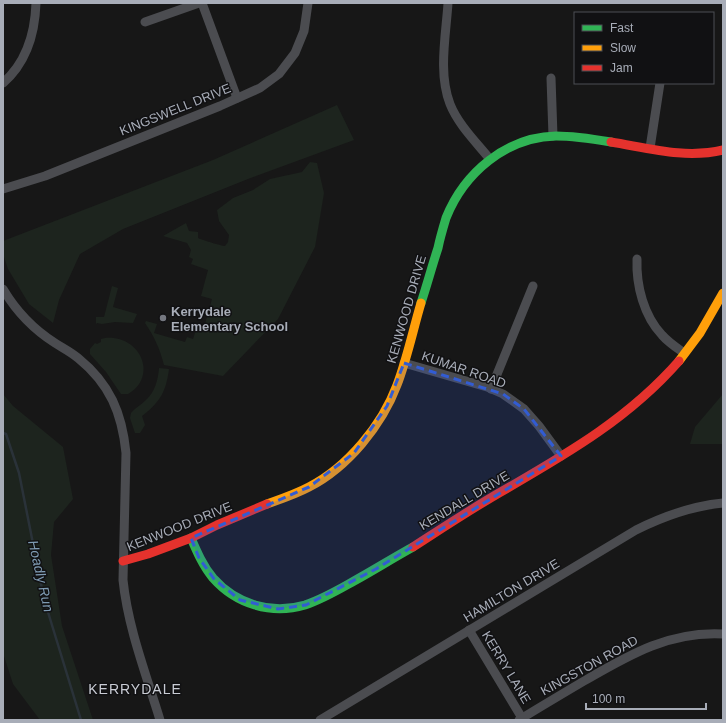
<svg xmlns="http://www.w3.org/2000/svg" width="726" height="723" font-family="Arial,sans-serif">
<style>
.green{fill:#1d241e}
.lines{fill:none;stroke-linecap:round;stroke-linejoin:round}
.stream{stroke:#2a3239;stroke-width:2.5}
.street{stroke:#4b4c50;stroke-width:9}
.fast{stroke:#30b455;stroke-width:9}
.slow{stroke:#ff9f0a;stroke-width:9}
.jam{stroke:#e5322d;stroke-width:9}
.marked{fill:#325cd3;fill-opacity:0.2;stroke:#325cd3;stroke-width:3;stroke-dasharray:8 5;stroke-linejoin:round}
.poi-dot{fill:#757880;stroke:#111113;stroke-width:1.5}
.labels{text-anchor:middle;stroke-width:3;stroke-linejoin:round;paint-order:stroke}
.street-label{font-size:13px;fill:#a8adb8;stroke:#111113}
.poi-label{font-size:13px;font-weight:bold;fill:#a8adb8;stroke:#111113;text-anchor:start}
.water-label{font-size:14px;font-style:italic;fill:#7f9bb3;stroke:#111113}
.neighbourhood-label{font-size:14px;letter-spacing:1px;fill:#c9ccd4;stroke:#111113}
</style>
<rect width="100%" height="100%" fill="#171717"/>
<g class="green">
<path d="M337,105l17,35 -106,39 -125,50 -43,25 -21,46 -6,23 -24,-19 -21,-35 -5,-15v-13l210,-81z"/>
<path d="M310,162l7,1 7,30 -9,54 -37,72 -55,57 -59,-11c-4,-16 -10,-29 -19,-42l1,-2 11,3 -3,9 31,9 2,-5 6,2 3,-9 7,1 9,-32 -11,-3 7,-26 -17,-6 2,-5 -4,-2 2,-7 -4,-7 -24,-7 23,-13 3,8 9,1v6c4,2 24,8 27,8l3,-4 1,-7 -10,-14 -2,-11 16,-12 20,-8 17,-11 32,-7z"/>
<path d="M112,286l6,2 -5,19 24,7 -4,9 -18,-1 -13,2 -5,-1 -1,1v-7h8z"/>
<path d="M105,338c37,-3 53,40 23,56h-7l-15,-22 -16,-18v-5l5,-6 2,1 4,-2v-3z"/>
<path d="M159,368l10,1c-3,23 -9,33 -27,47l3,9 -5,8h-5l-5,-15 1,-5c4,-5 10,-8 15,-13 9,-8 12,-20 13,-32z"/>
<path d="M3,394l10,12 50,41 10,52 -19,23 -3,33 11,71 31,94h-53l-27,-36 -10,-31z"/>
<path d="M723,394v50h-33l5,-17z"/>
</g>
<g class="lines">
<path class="stream" d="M3,433l3,1 13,39 25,126 37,121"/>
<g class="street">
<path d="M202,3l35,95"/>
<path d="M448,3c-2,32 -10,70 2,101 8,20 25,37 39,54"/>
<path d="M145,22l54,-19"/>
<path d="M551,78l2,58"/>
<path d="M3,83c24,-21 32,-50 33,-80"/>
<path d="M650,148l10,-65"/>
<path d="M3,189l42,-13 175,-70 40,-18 19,-14 16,-21 9,-22 4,-28"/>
<path d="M637,259c-1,27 7,57 25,76 6,7 15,13 22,18"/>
<path d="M3,289c13,22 30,40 52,54 8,5 16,9 23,15 32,26 44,55 48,95l-3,127c5,48 23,94 37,140"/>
<path d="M404,363l83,24 16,7 21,15 15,17 22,30"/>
<path d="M491,389l42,-103"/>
<path d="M469,630l53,88"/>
<path d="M320,720l316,-190c28,-14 56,-24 87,-27"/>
<path d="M519,720c21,-13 43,-26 65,-39 45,-26 85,-50 139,-47"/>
</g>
<g class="fast">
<path d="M421,303c6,-18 11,-37 17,-55 2,-10 5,-20 8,-30 18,-45 60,-81 110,-82 18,0 37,3 55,6"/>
<path d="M191,538c6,14 12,28 22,40 23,26 58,37 92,27 18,-6 33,-15 49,-24 20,-11 39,-23 59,-34"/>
</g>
<g class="slow">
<path d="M679,361l21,-28 23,-40"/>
<path d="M267,504c14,-5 29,-10 42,-17 39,-20 73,-62 88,-102 10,-26 16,-55 24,-82"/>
</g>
<g class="jam">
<path d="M611,142c37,6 74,17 112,8"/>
<path d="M413,547c31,-20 61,-40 93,-58 64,-37 124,-72 173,-128"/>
<path d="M123,561l25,-7 43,-16 26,-13 50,-21"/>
</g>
</g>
<path class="marked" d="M404,363l99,31 21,15 37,47 -185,113 -70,36 -28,4 -38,-9 -26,-21 -15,-21 -8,-20 118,-51 45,-34 33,-47z"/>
<circle class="poi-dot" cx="163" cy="318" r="4"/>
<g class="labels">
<g class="street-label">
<text transform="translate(175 109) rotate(-22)" y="5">KINGSWELL DRIVE</text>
<text transform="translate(406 309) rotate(-74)" y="5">KENWOOD DRIVE</text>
<text transform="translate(464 369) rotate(19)" y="5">KUMAR ROAD</text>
<text transform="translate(464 500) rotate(-31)" y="5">KENDALL DRIVE</text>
<text transform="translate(179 526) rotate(-22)" y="5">KENWOOD DRIVE</text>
<text transform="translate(511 590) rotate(-31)" y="5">HAMILTON DRIVE</text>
<text transform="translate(589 665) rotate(-29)" y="5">KINGSTON ROAD</text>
<text transform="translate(507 667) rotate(59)" y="5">KERRY LANE</text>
</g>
<g class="poi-label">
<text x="171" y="316">Kerrydale<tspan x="171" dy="15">Elementary School</tspan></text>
</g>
<g class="water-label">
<text transform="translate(41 576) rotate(77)" y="5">Hoadly Run</text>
</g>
<g class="neighbourhood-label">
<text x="135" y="694">KERRYDALE</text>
</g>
</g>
<rect width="726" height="723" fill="none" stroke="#a8adb8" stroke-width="8"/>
<rect x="574" y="12" width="140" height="72" fill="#111113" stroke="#4d4f55"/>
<rect x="582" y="25" width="20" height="6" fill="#30b455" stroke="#4d4f55"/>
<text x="610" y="32" font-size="12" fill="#a8adb8">Fast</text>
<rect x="582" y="45" width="20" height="6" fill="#ff9f0a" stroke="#4d4f55"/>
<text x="610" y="52" font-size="12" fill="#a8adb8">Slow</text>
<rect x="582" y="65" width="20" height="6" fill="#e5322d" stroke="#4d4f55"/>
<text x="610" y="72" font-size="12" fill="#a8adb8">Jam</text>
<path d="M586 703v6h120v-6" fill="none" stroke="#a8adb8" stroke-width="2"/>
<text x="592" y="703" font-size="12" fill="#a8adb8" stroke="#111113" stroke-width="3" paint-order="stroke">100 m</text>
</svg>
